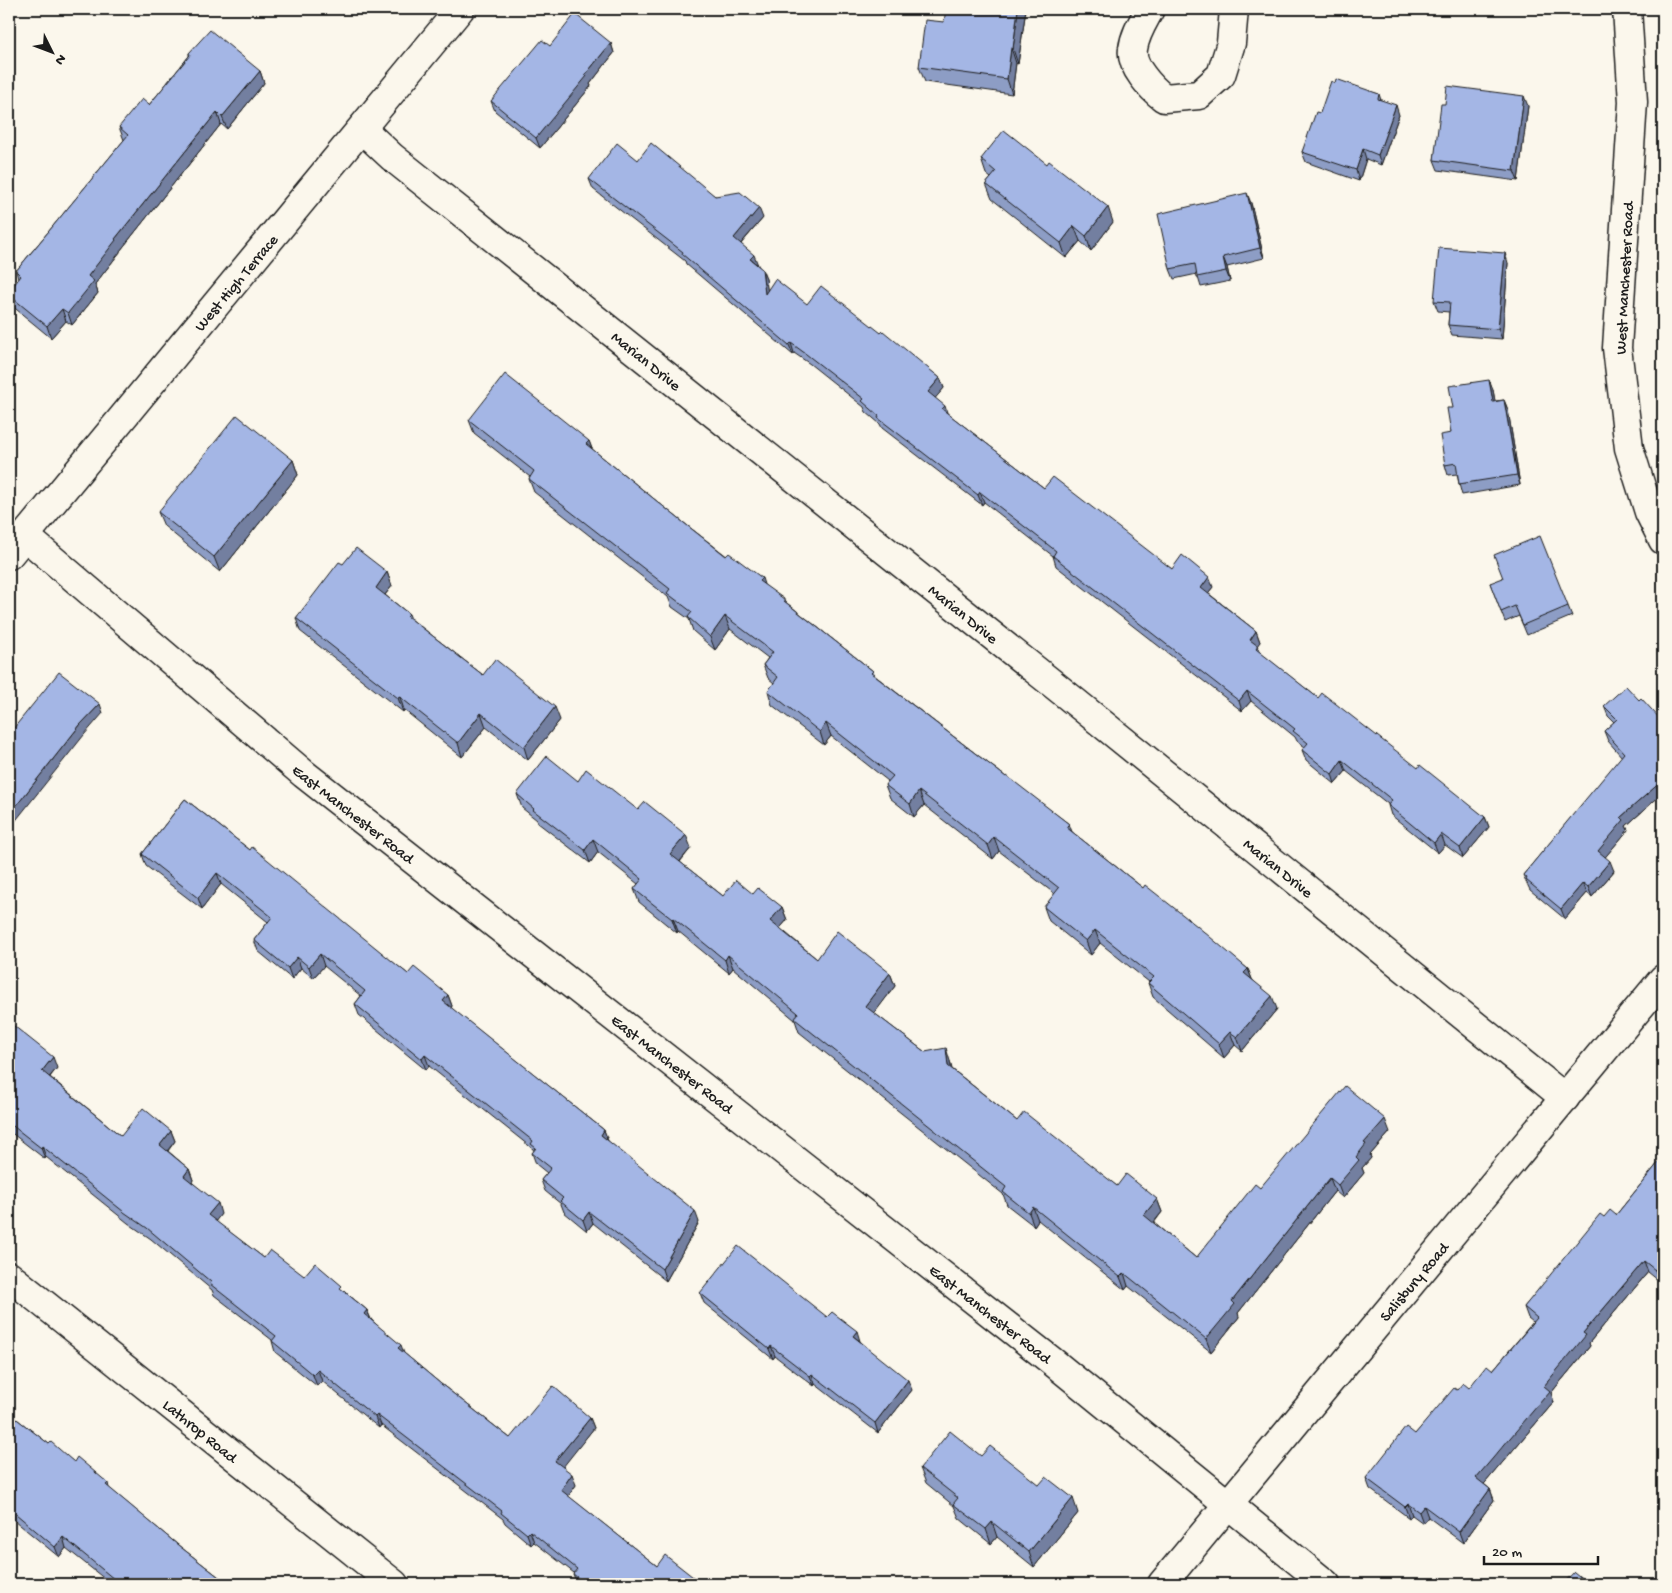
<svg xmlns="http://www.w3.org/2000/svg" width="1672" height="1593" font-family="'Gochi Hand',sans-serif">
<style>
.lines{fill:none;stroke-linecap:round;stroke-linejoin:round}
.minor-casing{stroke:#1c1c1c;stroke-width:31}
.minor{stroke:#fbf7ec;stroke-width:28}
.wall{fill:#8d9dc5;stroke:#1c1c1c}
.shaded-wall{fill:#737fa0;stroke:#1c1c1c}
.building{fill:#a4b6e5;stroke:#1c1c1c}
.labels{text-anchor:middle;stroke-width:4;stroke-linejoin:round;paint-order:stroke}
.street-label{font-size:16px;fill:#1c1c1c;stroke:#fbf7ec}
</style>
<rect width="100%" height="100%" fill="#fbf7ec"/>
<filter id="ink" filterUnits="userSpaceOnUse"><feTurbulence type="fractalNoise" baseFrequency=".02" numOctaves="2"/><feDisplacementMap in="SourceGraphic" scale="10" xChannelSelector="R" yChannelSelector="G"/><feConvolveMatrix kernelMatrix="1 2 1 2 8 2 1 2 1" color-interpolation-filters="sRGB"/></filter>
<g filter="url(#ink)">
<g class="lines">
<defs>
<g id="minor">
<path d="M1150,9c-7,13 -15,25 -17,40 -3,17 18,39 31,49l35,-3 22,-20 10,-32 3,-34"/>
<path d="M1627,9l6,93 -16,246 12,100 20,64 14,28"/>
<path d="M362,129l30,28 666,531 507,410"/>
<path d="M25,536l279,238 749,588 273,222"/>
<path d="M9,555l451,-546"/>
<path d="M9,1276l385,308"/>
<path d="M1162,1584l501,-605"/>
</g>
</defs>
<use href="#minor" class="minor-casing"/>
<use href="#minor" class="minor"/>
</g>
<g class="wall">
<path d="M1026,9l-8,55 -2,-1 -4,31 -87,-12 -6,-15 25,-45z"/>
<path d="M611,43l3,10 -24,31 1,2 -51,62 -45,-37 -4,-10z"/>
<path d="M189,53l71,18 4,12 -37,46 -6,-5 -101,127v1l-25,32 3,9 -26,32 -6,-4 -15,17 -40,-33 -2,-6v-8l9,-12 -2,-8 108,-131 -5,-13 30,-22 40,-49z"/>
<path d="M1335,83l44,11 2,6 18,15 -18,50 -15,-6 -7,22 -53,-19 -4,-10z"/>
<path d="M1445,104l83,2 -10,75 -80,-11 -4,-10z"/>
<path d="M981,159l132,63 -22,29 -11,-10 -14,17 -74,-59 -6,-15 5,-6 -5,-4z"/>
<path d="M638,160l125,58 -22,26 17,21 8,14 1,12 40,13 74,29 59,45 4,10 -9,10 12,15 97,75 128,81 41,18 -5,6 48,38 4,11 -3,3 3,8 58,45 167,119 4,10 -26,31 -18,-13 -7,8 -47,-38 -3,-10v-1l-42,-33 -11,13 -29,-24 -4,-10 3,-3 -8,-6 -2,-4 -44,-36 -9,10 -186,-145 -3,-10 -69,-54 -2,3 -100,-77 -2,-4 -14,-12 -2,-5 -54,-43 -16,-11 -1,2 -107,-91 -1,-3 -92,-72 -4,-10z"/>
<path d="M1251,203l13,55 -37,9 3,14 -29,6 -4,-13 -23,5 -4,-10z"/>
<path d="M1508,263l-6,76 -50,-4 -4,-10 1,-13 -11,-1 -4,-10z"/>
<path d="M1493,390l2,11 9,-1 4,10 12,75 -58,10 -3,-11 -2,-10 -9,1 -3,-10 6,-32 2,-25z"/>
<path d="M469,420l120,21 3,8 87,70 85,66 109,86 1,4 132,102 63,47 2,7 72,57 105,81 4,10 25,30 -35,42 -7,-6 -11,13 -71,-61 -5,-14 1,-1 -49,-39 -9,12 -42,-34 -5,-14 11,-13 -56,-43 -6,8 -69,-54 -10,12 -24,-19 -5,-13 3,-4 -57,-45 -7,9 -52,-40 -4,-14 6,-8 -6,-5 -5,-13 5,-7 -38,-29 -15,21 -22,-19 -4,-12 -17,-12 -4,-10 -134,-105 -5,-13 1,-2 -56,-44z"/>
<path d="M293,460l5,15 -78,97 -56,-46 -6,-14z"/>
<path d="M343,564l44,8 5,14 -7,9 24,19 2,5 72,56 77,45 -32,40 -42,-33 -24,30 -58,-47 -1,2 -103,-81 -4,-13z"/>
<path d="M1490,583l78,23 4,10 -45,19 -8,-19 -14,6z"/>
<path d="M1639,700l24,22v71l-37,33 2,4 -23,27 9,14 -22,26 -5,-4 -22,26 -35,-29 -7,-15 99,-118 -14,-16 -4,-10 10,-9 -6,-6 -4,-10z"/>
<path d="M578,781l60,29 53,38 -11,14 43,34 30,-2 29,13 5,13 -7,8 37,31 73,14 5,13 -21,27 51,39 25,9 2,8 65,52 100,65 40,13 5,13 -8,11 42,35 64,-70 130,-56 -20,23 1,3 -9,10 2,5 -21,25 -8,-7 -97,122 1,4 -28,35 -83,-66 -3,4 -87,-70 -4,6 -27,-21 -4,-11 -204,-162 -4,-12 -62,-52 -4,5 -51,-42 -1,2 -38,-31 -5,-13 4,-5 -40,-32 -8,11 -52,-40 -1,-3 -15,-12 -5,-14z"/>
<path d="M185,799l223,175 40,21 4,11 -1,2 153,122 4,11 91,81 -33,59 -73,-58 -6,8 -23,-19 -3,-8 -16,-13 -4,-11 6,-7 -11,-9 -4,-11 2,-2 -1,-2 -104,-83 -3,4 -67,-55 -4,-11 6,-8 -37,-30 -11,12 -12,-10 -9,11 -34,-28 -4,-11 14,-18 -47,-38 -19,25 -56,-43 -4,-12z"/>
<path d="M9,1022l48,46 -7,9 71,59 50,-5 4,10 -7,10 21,18 4,11 -1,2 29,32 -6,7 49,37 40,18 40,15 23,19 4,9 34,35 36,30 69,54 80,-20 4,10 -32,39 14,18 -8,11 89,70 45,18h-125l-4,-10 1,-1 -40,-31 -3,3 -26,-22 -2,-4 -122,-94 -2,3 -57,-47 -5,5 -42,-34 -3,-11v-1l-58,-45 -2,-5 -61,-51 -23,-16 -82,-66 -1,2 -36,-28z"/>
<path d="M1663,1146v130l-4,5 -11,-9 -59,71 1,3 -39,47 3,9 -70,82 6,5 4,11 -31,43 -35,-26 -5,6 -11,-8 -3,3 -39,-29 -4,-11 49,-44 42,-44 12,-2 24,-18 40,-48 -5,-4 -4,-11 80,-90 12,-2 47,-58 -3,-8z"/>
<path d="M700,1293l127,24 33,24 52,49 -34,43 -63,-49 -1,2 -39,-30 -2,3 -69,-56z"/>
<path d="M9,1413l40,31 25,18 34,21 1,5 69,57 50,39h-117l-45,-36 -7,9 -50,-41z"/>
<path d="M981,1456l58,29 39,28 -44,54 -37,-30 -6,7 -32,-26 -5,-12 -28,-23 -6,-15z"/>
</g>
<g class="shaded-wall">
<path d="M1018,9h8l-8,55 -5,-15z"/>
<path d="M611,43l3,10 -24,31 1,2 -51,62 -4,-10 49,-63z"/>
<path d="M1011,48l5,15 -4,31 -5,-15z"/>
<path d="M260,71l4,12 -37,46 -5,-12z"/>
<path d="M1524,96l4,10 -10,75 -4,-10z"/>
<path d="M1396,105l3,10 -18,50 -3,-10z"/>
<path d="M217,112l4,12 -101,127v1l-25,32 3,9 -26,32 -4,-12 20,-37 27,-37z"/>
<path d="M1363,149l3,10 -7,22 -3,-11z"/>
<path d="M1247,193l4,10 13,55 -4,-10z"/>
<path d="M1108,207l5,15 -22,29 -5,-15z"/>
<path d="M759,208l4,10 -26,30 -3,-10z"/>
<path d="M1074,226l6,15 -14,17 -5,-15z"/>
<path d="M1505,253l3,10 -6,76 -4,-10z"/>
<path d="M754,255l4,10 -8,-6z"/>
<path d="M1223,257l4,10 3,14 -4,-10z"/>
<path d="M762,269l4,10 3,25 -4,-10z"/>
<path d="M62,309l4,12 -15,17 -4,-12z"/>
<path d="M791,343l3,10 -1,2 -4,-10z"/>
<path d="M940,378l4,10 -12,14 -4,-10z"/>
<path d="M1489,380l4,10 4,22 -4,-10z"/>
<path d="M1504,400l4,10 12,75 -3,-10z"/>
<path d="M945,406l3,10 -6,-7z"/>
<path d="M589,441l5,13 -8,-10z"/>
<path d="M293,460l5,15 -78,97 -6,-15z"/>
<path d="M980,492l4,10 -2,3 -4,-10z"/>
<path d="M387,572l5,14 -12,15 -4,-13z"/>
<path d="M1209,577l4,10 -9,11 -3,-10z"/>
<path d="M762,578l4,13 -7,-10z"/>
<path d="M725,616l5,13 -15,21 -5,-13z"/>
<path d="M1256,631l4,11 -6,8 -4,-10z"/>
<path d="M1247,691l4,10 -9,10 -3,-10z"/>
<path d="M400,697l4,13 -1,2 -5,-14z"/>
<path d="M100,704l3,9 -19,22 -75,94v-14l71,-90z"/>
<path d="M555,707l5,13 -32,40 -4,-13z"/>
<path d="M481,713l5,14 -24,30 -4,-14z"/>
<path d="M826,723l5,13 -7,9 -4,-13z"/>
<path d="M1342,760l4,11 -11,13 -3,-10z"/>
<path d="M1663,780v13l-37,33 2,4 -26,31 -4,-10 23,-34z"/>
<path d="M919,791l5,14 -10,12 -4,-13z"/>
<path d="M1485,817l4,10 -26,31 -3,-10z"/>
<path d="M1069,824l5,13 -8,-10z"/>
<path d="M1441,834l4,11 -7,8 -4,-10z"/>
<path d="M686,835l5,13 -16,19 -5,-13z"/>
<path d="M994,837l5,14 -6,8 -5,-14z"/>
<path d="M593,839l5,13 -8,11 -5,-13z"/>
<path d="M1610,861l4,10 -22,26 -4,-10z"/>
<path d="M217,873l4,11 -19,25 -4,-11z"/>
<path d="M1583,883l4,10 -22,26 -4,-10z"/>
<path d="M782,907l5,13 -12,14 -5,-13z"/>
<path d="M673,918l5,13 -1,2 -5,-14z"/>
<path d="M1095,930l5,13 -9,12 -5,-14z"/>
<path d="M320,954l4,12 -11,12 -4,-11z"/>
<path d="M728,955l5,13 -4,5 -4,-13z"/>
<path d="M297,957l4,11 -9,11 -4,-11z"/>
<path d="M1248,969l5,13 -9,-9z"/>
<path d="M890,973l5,13 -25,33 -5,-13z"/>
<path d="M448,995l4,11 -5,7 -4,-12z"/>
<path d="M1272,996l5,13 -35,42 -5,-14z"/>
<path d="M1230,1032l5,13 -11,13 -5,-14z"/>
<path d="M946,1048l4,13 3,18 -5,-13z"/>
<path d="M425,1055l4,11 -3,4 -4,-11z"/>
<path d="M53,1057l4,11 -11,13 -4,-10z"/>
<path d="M1385,1119l5,13 -20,23 1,3 -9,10 2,5 -21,25 -5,-13 26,-42z"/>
<path d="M604,1130l4,11 -7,-6z"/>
<path d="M171,1131l4,10 -11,14 -4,-10z"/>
<path d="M42,1146l4,11 -1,2 -4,-11z"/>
<path d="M189,1169l4,11 -5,6 -4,-10z"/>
<path d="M1330,1178l5,13 -97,122 1,4 -28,35 -5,-13 26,-38z"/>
<path d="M1157,1199l5,13 -13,16 -5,-13z"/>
<path d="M218,1203l3,11 -9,12 -4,-11z"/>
<path d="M1033,1207l5,13 -4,6 -5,-13z"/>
<path d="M695,1211l4,11 -33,59 -4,-12z"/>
<path d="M589,1212l4,11 -6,8 -4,-11z"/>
<path d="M1663,1260v16l-4,5 -4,-11z"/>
<path d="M1644,1261l4,11 -59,71 1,3 -39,47 3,9 -74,87 -4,-11 107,-145z"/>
<path d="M1124,1273l4,13 -3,4 -5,-13z"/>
<path d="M367,1310l4,11 -7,-7z"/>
<path d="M857,1331l3,10 -7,-5z"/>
<path d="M401,1345l4,11 -7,-8z"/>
<path d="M771,1346l4,10 -2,3 -4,-10z"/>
<path d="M318,1370l4,11 -5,5 -4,-11z"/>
<path d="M812,1374l3,10 -1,2 -4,-10z"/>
<path d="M908,1380l4,10 -34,43 -3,-10z"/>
<path d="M377,1415l4,10 -2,3 -4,-11z"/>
<path d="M590,1418l4,10 -35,44 -4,-11z"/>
<path d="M572,1474l4,11 -11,16 -4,-11z"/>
<path d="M1490,1489l4,11 -31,43 -4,-11z"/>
<path d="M1073,1498l5,15 -44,54 -5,-15z"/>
<path d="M1408,1504l4,11 -3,3 -4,-11z"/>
<path d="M1424,1506l4,11 -5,6 -4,-11z"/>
<path d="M992,1522l5,15 -6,7 -5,-15z"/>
<path d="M530,1531l4,11 -3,3 -4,-11z"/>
<path d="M63,1537l3,11 -7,9 -4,-10z"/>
</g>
<g class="building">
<path d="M946,9h72l-5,40 -2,-1 -4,31 -88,-12 6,-47 19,2z"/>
<path d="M575,14l36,29 -26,32 2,1 -51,62 -45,-37 51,-61 8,6z"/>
<path d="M210,30l50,41 -38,46 -5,-5 -102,127 1,1 -28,36 6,5 -26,32 -6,-4 -15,17 -38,-31v-4l12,-15 -5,-5 112,-136 -9,-8 23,-28 7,6 41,-50 -1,-2z"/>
<path d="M1336,79l43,15 -1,5 18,6 -18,50 -15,-6 -7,21 -54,-18 14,-40 4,1 11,-32 4,2z"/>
<path d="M1447,86l77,10 -10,75 -80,-11 7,-56h4z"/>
<path d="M1004,130l43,34 2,-3 59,46 -22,29 -12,-10 -13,17 -75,-59 10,-12 -15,-13z"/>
<path d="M617,143l21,17 13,-17 64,53 25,-4 19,16 -25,30 20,17 -4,4 12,10 3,25 10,-15 32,25 14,-18 60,47 2,-2 57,47 -12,14 17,14 -3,3 102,79 9,-11 119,92 10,-14 27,22 -8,11 55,43 -6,9 8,6 -2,3 62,49 4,-5 96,75 2,-3 65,52 -25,31 -19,-14 -7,9 -46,-38 4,-5 -50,-40 -10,14 -30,-24 6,-7 -15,-12 2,-2 -48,-38 -8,10 -186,-145 3,-5 -76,-59 -2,3 -100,-77 1,-2 -17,-15 2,-2 -58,-45 -15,-11 -2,2 -107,-91 1,-2 -94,-73z"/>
<path d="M1247,193l13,55 -37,9 3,14 -29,6 -2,-13 -25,5 -12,-55z"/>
<path d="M1439,248l66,5 -7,76 -50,-4 2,-23 -16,-1z"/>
<path d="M505,374l84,67 -3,3 93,75 47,37 3,-3 33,25 -3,3 25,18v2l89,70 -2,2 135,104 1,-1 62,48 -3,3 77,61 2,-3 52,41 51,43 -4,4 28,23 -35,41 -7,-5 -11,12 -71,-61 6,-6 -59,-47 -9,11 -42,-34 15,-19 -65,-51 -6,8 -69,-54 -9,13 -25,-19 8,-9 -67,-53 -6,9 -52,-41 10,-14 -15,-12 10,-13 -48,-36 -15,21 -22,-20 4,-5 -25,-19 3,-4 -141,-110 5,-8 -65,-51z"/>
<path d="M1489,380l4,22 11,-2 13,75 -58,9 -3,-21 -11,2 -5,-30 11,-2 -4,-25h6l-4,-22z"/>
<path d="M237,415l56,45 -79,97 -56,-45z"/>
<path d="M1540,536l28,70 -45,19 -8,-19 -14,6 -11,-29 13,-5 -9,-23z"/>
<path d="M356,548l31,24 -11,16 33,26 -2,2 76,59 12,-16 60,48 -31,40 -43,-34 -23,30 -58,-46 -2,1 -102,-80 43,-56 4,2z"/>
<path d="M59,672l41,32 -20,21 -71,90v-81z"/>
<path d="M1626,686l13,14 2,-2 22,24v58l-42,37 3,3 -26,31 12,10 -22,26 -5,-4 -22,26 -35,-29 1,-2 -4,-3 101,-122 -20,-22 13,-12 -13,-13z"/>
<path d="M547,756l31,25 8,-12 52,41 7,-8 41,33 -16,19 53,42 13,-16 17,14 5,-6 24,19 -12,14 47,38 20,-28 53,42 -25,33 60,46 21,-4 2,18 69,55 7,-9 93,74 9,-12 31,25 -13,16 52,43 59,-74 5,4 85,-102 40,33 -21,24 2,1 -10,13 3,3 -21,25 -8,-7 -98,123 3,3 -29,35 -82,-66 -4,4 -87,-70 -4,6 -26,-21 3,-5 -211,-168 3,-6 -70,-58 -3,5 -52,-42 -1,1 -38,-30 8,-10 -49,-40 -8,11 -52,-40 1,-1 -17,-15z"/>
<path d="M185,799l65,51 2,-3 156,127 6,-7 34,28 -5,6 161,129 -3,5 94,76 -33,58 -73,-57 -6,8 -23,-19 3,-3 -22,-18 10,-12 -19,-15 4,-5 -5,-4 2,-3 -108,-86 -3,4 -67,-55 10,-13 -45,-37 -11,13 -12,-10 -9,11 -34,-28 18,-23 -55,-44 -19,25 -56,-44z"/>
<path d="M9,1022l44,35 -11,14 79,65 22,-28 28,23 -11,14 29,24 -5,7 34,27 -10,12 56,43 6,-8 34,26 11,-13 27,23 -2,2 27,22 -3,4 37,31 -3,3 43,36 69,54 43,-52 37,32 -35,43 17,13 -11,16 96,76 8,-11 37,29h-116l-13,-10 4,-5 -47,-38 -3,3 -26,-21 1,-2 -125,-96 -2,2 -57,-47 -5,5 -41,-34 4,-5 -66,-52 1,-2 -64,-54 -23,-16 -82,-66 -1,2 -32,-25z"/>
<path d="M1663,1146v6l-3,-3z"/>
<path d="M1663,1157v103l-8,10 -11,-9 -61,72 3,2 -42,51 6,5 -74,87 14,11 -31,43 -35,-26 -5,6 -11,-8 -3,3 -39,-29 40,-51 9,7 39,-46 3,2 6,-7 6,5 18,-23 6,5 44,-52 -13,-11 76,-93 4,3 6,-7 6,5z"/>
<path d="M738,1246l89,71 5,-5 25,19 -4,5 55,44 -33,43 -63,-49 -2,2 -39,-30 -2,3 -69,-56z"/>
<path d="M9,1413l40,31 2,-2 23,20 3,-5 31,26 -2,2 72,60 50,39h-108l-57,-47 -8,10 -46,-39v-15l4,-5 -4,-3z"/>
<path d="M950,1431l31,25 9,-10 49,39 7,-8 27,21 -44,54 -37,-30 -6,7 -33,-25 5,-6 -38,-30z"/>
<path d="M1574,1572l15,12h-26z"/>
</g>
</g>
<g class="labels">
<g class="street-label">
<text transform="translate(1623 278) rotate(-87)" y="6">West Manchester Road</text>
<text transform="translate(235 282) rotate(-50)" y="6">West High Terrace</text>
<text transform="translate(647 360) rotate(39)" y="6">Marian Drive</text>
<text transform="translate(964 613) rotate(39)" y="6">Marian Drive</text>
<text transform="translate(354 813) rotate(38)" y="6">East Manchester Road</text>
<text transform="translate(1279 867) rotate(39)" y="6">Marian Drive</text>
<text transform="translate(673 1063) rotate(38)" y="6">East Manchester Road</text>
<text transform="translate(1413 1281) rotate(-50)" y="6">Salisbury Road</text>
<text transform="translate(991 1313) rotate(38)" y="6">East Manchester Road</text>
<text transform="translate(201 1430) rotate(39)" y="6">Lathrop Road</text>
</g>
</g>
<rect width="1672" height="1593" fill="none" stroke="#fbf7ec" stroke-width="30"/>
<rect x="15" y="15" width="1642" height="1563" fill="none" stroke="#1c1c1c" stroke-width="2" filter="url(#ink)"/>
<g transform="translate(52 52) rotate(132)" stroke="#fbf7ec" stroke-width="4" paint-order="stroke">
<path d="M0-4L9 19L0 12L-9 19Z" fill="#1c1c1c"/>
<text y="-8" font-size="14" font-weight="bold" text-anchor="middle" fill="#1c1c1c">N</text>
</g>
<path d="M1484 1556v8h114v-8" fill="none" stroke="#1c1c1c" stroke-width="2.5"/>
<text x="1492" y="1556" font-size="15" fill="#1c1c1c" stroke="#fbf7ec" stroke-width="4" paint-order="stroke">20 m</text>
</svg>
